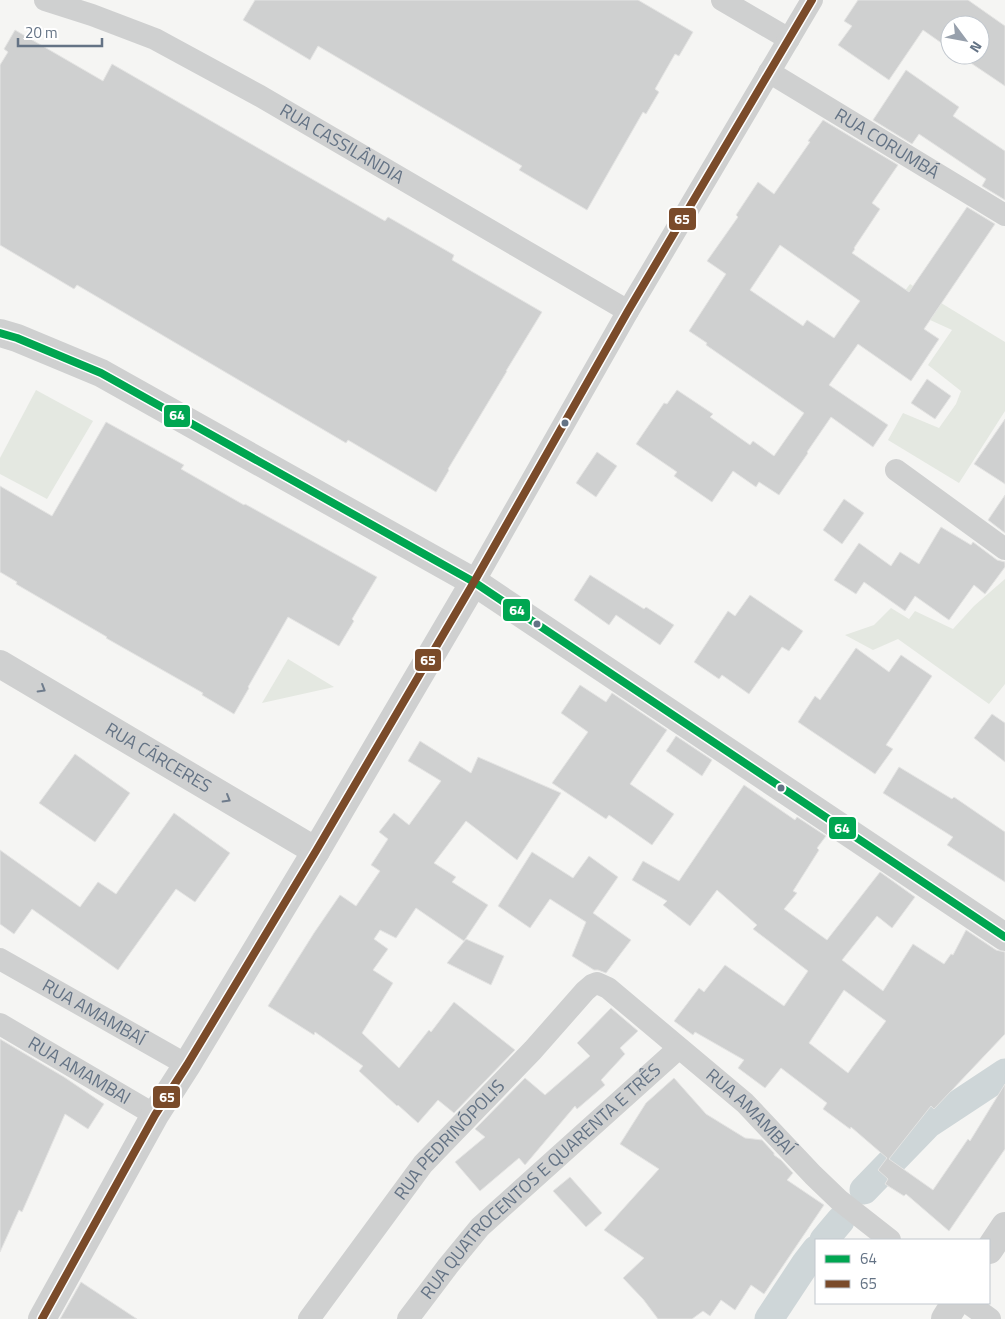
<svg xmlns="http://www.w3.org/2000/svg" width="1005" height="1319" font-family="'Titillium Web',sans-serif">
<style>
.green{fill:#e4e8e1}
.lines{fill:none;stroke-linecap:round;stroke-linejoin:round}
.canal{stroke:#ced6d8;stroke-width:29}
.building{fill:#cfd0d0;stroke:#e4e4e3;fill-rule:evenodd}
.minor{stroke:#cfd0d0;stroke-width:22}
.tertiary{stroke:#cfd0d0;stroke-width:28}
.bus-1-casing{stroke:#fff;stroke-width:11}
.bus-2-casing{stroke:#fff;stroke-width:11}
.bus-1{stroke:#00a651;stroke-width:8}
.bus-2{stroke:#7a4b2a;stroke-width:8}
.oneway{stroke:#6f7c8c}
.bus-dot{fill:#647385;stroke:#fff;stroke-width:2}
.labels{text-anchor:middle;stroke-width:5;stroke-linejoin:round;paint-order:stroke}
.street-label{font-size:18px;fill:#647385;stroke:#fff}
.line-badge{stroke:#fff;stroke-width:2}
.badge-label{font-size:14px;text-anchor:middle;font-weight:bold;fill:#fff}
</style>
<rect width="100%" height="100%" fill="#f5f5f3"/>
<g class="green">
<path d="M910,284l95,58v69l-46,72 -71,-43 15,-27 36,15 17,-24 5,-13 -33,-26 24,-35 -57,-26z"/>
<path d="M36,390l57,31 -46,78 -47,-25v-16z"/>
<path d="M1005,579v105l-16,20 -91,-65 -25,11 -28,-15 29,-10 17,-17 18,11 6,-8 38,18 21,-23z"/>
<path d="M288,659l46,28 -72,16z"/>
</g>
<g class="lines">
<g class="canal">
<path d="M864,1190l64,-66 77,-51"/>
<path d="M824,1240l16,-19"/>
<path d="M769,1319l37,-56 10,-13"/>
</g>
</g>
<g class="building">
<path d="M255,0h383l55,32 -14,24 -4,-2 -20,35 4,3 -13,22 -3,-2 -56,98 -68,-40 3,-4 -204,-120 -8,14 -67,-40z"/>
<path d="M858,0h110l37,26v60l-46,-31h21v-30h-30v24l-27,-19 -34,50 -51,-35 14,-19 -8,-5z"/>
<path d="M15,30l88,51 9,-17 273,157 3,-4 66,38 -2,5 90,52 -36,59h1l-59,98 1,1 -13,22 -88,-52 -2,3 -269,-158 -3,4 -74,-44v-180l8,-13 -4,-3z"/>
<path d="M906,70l53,37 -6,9 52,35v49l-23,-14 4,-7 -67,-45 -7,10 -39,-24z"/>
<path d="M823,120l75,45 -26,38 8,6 -26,39 1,1 -3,4 57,39 58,-85 28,17 -71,105 15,10 -28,42 -53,-37 -29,41 59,40 -15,22 -42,-30 -24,35 1,1 -29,42 -20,-13 -3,5 -23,-16 -21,31 -38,-26 3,-4 -41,-28 28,-41 3,1 10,-14 36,24 -3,3 40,28 3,-4 21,15 30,-43 -98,-68 1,-2 -18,-12 37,-57 -19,-13 31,-44 -2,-2 22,-33 16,12 36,-52 -2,-1zM780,245l80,56 -26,37 -27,-18 -4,6 -53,-36z"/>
<path d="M927,379l24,17 -16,23 -24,-16z"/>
<path d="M1005,419v65l-31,-20z"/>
<path d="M106,422l78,43 -3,4 63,36 1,-1 132,73 -25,42 2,2 -15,25 -51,-29 -40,70 1,1 -15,26 -32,-19 1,-2 -97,-55 1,-1 -91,-53 1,-2 -17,-10v-86l52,30z"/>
<path d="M597,452l20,14 -21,31 -20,-14z"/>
<path d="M1005,495v38l-17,-13z"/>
<path d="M844,499l20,14 -22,31 -19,-14z"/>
<path d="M941,527l30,18 2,-3 24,18 8,2v5l-20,27 -11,-9 -25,35 -34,-24 -10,15 -41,-29 -8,12 -22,-14 25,-37 32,23 9,-14 19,12z"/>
<path d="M590,575l54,34 2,-2 28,18 -14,20 -44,-30 -7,10 -35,-25z"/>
<path d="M750,595l53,36 -14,20 -7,-4 -33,47 -27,-19 -3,4 -25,-17 34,-51 7,5z"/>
<path d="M856,648l33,24 12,-17 31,21 -46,69 7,4 -18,25 -77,-52 17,-26 5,4z"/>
<path d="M580,685l26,17 6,-9 55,37 -37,54 44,30 -22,31 -43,-30 -3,4 -54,-36 36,-51 -27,-19z"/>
<path d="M992,714l13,9v39l-31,-24z"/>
<path d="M676,736l36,24 -10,16 -36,-25z"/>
<path d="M420,741l51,32 7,-16 83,36 -44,67 -51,-39 -32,42 22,14 -4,5 36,23 -24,36 -48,-33 -20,30 -16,-8 -6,9 14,10 -15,21 20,13 -31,50 37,35 30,-38 2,2 23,-30 61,48 -61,63 -16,-13 -20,23 -20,-18 -1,1 -38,-35 4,-5 -48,-34 -1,3 -46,-29 46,-73 26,-38 16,11 24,-35 -9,-6 17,-26 -9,-7 15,-19 15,12 32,-44 -33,-20z"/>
<path d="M75,754l55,39 -35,49 -56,-39z"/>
<path d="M899,767l53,32 2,-2 51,35v50l-58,-37 6,-8 -70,-44z"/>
<path d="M744,785l51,35 2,-3 29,19 -9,12 2,2 -26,41 4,2 -13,16 43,31 53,-68 35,25 -23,31 -15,-12 -35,44 41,31 30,-47 31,20 7,-10 2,1 13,-25 30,20 9,2v82l-71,75 -3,-3 -42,53 44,31 35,-51 2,2 35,-57v65l-56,82 -43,-37 -2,2 -19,-12 3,-5 -10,-9 9,-12 -36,-31 -1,2 -27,-20 4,-6 -46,-35 -16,20 -27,-20 6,-8 -49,-28 -2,3 -19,-14 25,-33 5,4 21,-27 59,41 24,-35 -55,-42 4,-4 -40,-35 -27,36 -27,-21 4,-4 -35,-21 11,-19 36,20zM844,990l42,31 -38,52 -39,-30z"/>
<path d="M174,813l56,40 -35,49 -19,-13 -58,81 -86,-61 -18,25 -14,-10v-74l80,57 18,-25 18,12z"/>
<path d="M532,852l41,26 16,-22 29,21 -25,36 38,27 -25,33 -8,-3h-4l-22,-14 14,-34 -36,-23 -20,29 -32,-22z"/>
<path d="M466,939l38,17 -13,29 -44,-22z"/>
<path d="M611,1008l27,23 -18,17 5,6 -24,26 4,5 -28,24 -2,-3 -50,59 -6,-7 -39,33 -25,-29 30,-25 -10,-8 50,-51 20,17 45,-39 -13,-13z"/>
<path d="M0,1039l64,38 40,27 -16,25 -23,-15 -43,98 -3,-2 -19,42z"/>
<path d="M674,1078l32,36 39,24 17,2 12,13v2l7,5 12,13 -6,7 37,25 -60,89 -13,-9 -16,25 -14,-10 -11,16 -7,-5 -11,8h-34l-15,-20 -20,-21 21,-20 -40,-28 55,-61 -39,-25 26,-41z"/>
<path d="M570,1177l32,36 -16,14 -33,-36z"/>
<path d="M81,1282l56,37h-77z"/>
</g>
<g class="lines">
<g class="minor">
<path id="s1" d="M45,0l47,15 63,24 105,57 368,215"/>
<path d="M722,0l67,39"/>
<path id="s2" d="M769,72l236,143"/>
<path d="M896,470l109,79"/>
<path d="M474,582l154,-271 184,-311"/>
<path id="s3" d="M0,959l187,106"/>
<path id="s4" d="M0,1024l155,91"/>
<path d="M968,1303l22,16"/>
<path id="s5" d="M309,1319l114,-155 110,-114 52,-59 7,-6 5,-2 11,5 137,115 68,72 26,25 51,40"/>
<path id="s6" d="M408,1319l40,-53 32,-39 199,-179"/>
</g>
<g class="tertiary">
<path d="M0,333l17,5 84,35 373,209 531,355"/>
<path id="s7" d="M0,664l316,187"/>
<path d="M989,1250l16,-24"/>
<path d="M42,1319l113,-204 32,-50 129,-214 158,-269"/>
<path d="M945,1319l10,-16"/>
</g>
<defs>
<path id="bus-1" d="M0,333l17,5 84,35 373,209 531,355"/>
<path id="bus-2" d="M42,1319l113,-204 32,-50 129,-214 158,-269 154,-271 184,-311"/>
</defs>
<use href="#bus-1" class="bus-1-casing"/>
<use href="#bus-2" class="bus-2-casing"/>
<use href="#bus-1" class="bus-1"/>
<use href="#bus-2" class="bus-2"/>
</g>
<defs><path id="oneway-chevron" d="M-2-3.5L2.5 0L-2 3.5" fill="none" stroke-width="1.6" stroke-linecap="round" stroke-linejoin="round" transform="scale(1.25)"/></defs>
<g class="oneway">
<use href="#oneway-chevron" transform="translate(42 689) rotate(31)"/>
<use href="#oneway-chevron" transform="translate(227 799) rotate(30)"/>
</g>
<g class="bus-dot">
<circle cx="565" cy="423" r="4.5"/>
<circle cx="537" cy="624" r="4.5"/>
<circle cx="781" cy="788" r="4.5"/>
</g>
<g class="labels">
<g class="street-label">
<text dy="6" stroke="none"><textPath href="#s2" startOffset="138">RUA CORUMBÁ</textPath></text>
<text dy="6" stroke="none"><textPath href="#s1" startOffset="331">RUA CASSILÂNDIA</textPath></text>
<text dy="6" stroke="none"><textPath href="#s7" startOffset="184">RUA CÁRCERES</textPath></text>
<text dy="6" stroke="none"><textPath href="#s3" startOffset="108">RUA AMAMBAÍ</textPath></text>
<text dy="6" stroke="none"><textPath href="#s4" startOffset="92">RUA AMAMBAI</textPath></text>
<text dy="6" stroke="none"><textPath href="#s5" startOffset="645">RUA AMAMBAÍ</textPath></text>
<text dy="6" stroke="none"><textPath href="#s5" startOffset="228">RUA PEDRINÓPOLIS</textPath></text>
<text dy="6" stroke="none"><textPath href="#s6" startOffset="192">RUA QUATROCENTOS E QUARENTA E TRÊS</textPath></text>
</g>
</g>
<g class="line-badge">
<rect x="668" y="207" width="29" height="24" rx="5" fill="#7a4b2a"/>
<rect x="163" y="404" width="28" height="24" rx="5" fill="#00a651"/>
<rect x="502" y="598" width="29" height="24" rx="5" fill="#00a651"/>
<rect x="414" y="648" width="28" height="24" rx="5" fill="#7a4b2a"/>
<rect x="828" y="816" width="29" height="24" rx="5" fill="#00a651"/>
<rect x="152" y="1085" width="29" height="24" rx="5" fill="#7a4b2a"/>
</g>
<g class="badge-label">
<text x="682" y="224">65</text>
<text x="177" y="420">64</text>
<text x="517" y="615">64</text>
<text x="428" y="665">65</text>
<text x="842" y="833">64</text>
<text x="167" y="1102">65</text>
</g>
<rect x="815" y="1239" width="175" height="65" fill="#ffffff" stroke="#c1c7ce"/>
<rect x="825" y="1255" width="25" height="8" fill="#00a651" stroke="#c1c7ce"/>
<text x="860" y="1264" font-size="15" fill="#647385">64</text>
<rect x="825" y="1280" width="25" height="8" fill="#7a4b2a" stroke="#c1c7ce"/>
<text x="860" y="1289" font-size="15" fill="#647385">65</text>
<g transform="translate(965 40) rotate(122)"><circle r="24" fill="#ffffff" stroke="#c1c7ce"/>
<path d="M0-4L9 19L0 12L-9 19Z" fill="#97a0ac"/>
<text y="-8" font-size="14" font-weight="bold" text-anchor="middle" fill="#647385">N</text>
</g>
<path d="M18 38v8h84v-8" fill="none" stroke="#647385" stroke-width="2.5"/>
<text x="25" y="38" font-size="15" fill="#647385" stroke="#ffffff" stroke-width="4" paint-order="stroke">20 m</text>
</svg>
